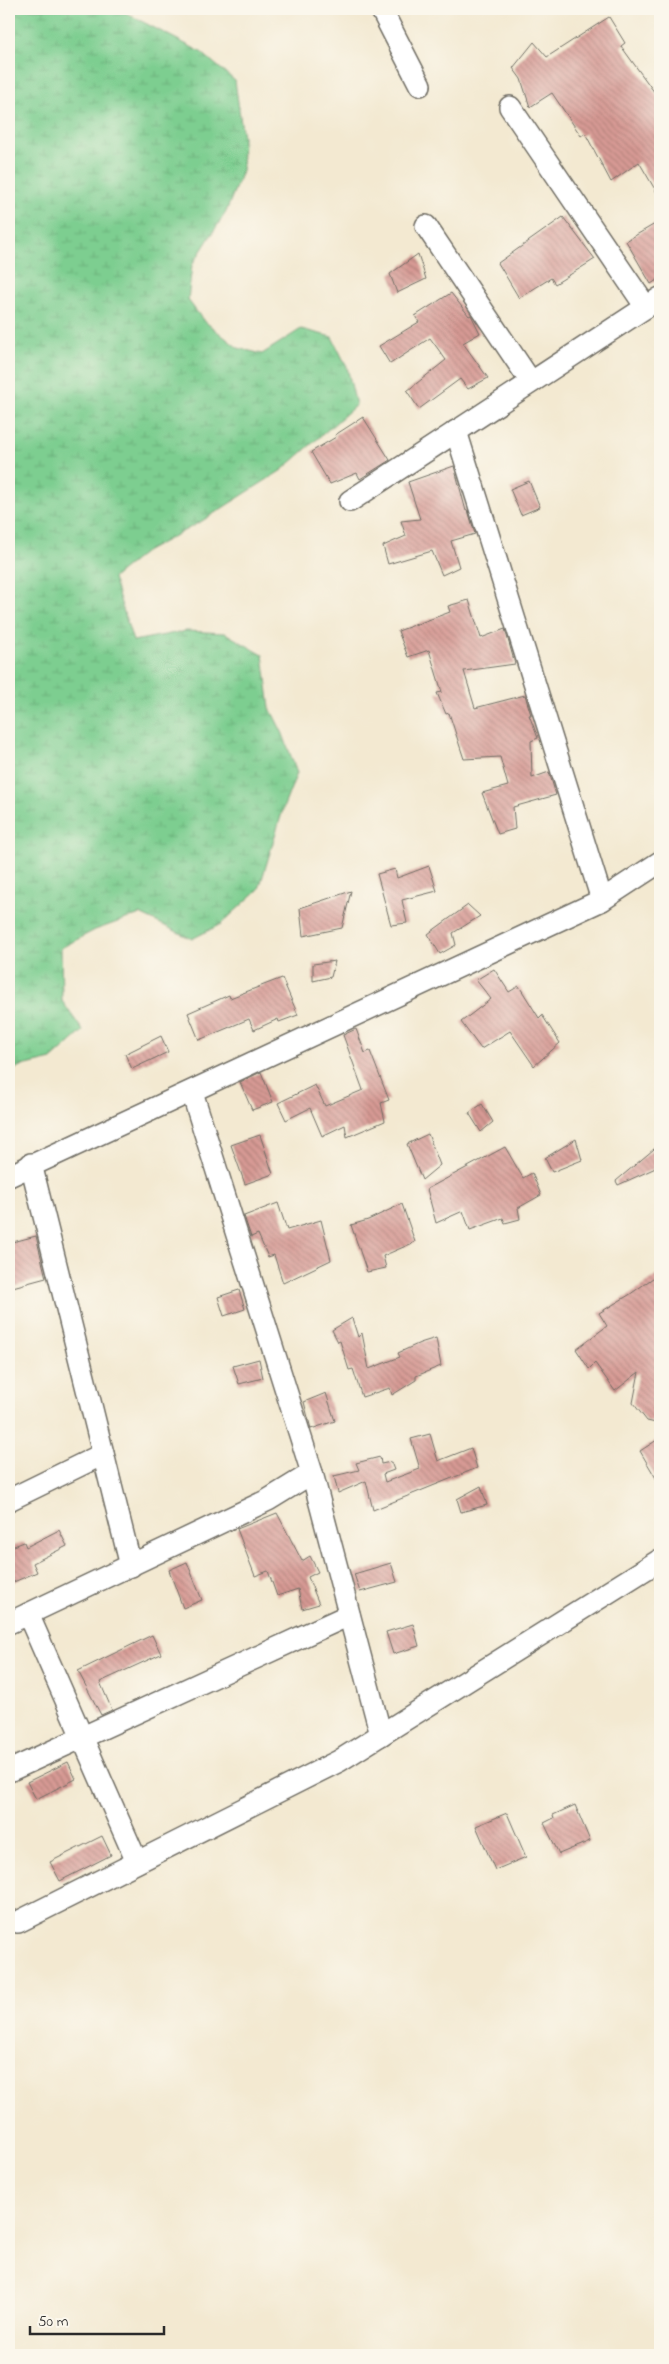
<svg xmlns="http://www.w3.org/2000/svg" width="669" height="2364" font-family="'Indie Flower',sans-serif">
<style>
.wetland{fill:url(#wetland-marsh);stroke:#547c5e}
.building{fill:url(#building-back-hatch)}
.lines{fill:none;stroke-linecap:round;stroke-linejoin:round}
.minor-casing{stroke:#716e65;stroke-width:24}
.minor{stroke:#fff;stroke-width:21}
</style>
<defs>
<pattern id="wetland-marsh" width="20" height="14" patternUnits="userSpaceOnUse" patternTransform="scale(1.25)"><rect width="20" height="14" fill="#7dce90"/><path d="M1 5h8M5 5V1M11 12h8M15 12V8" fill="none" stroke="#6cb17c"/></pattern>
<pattern id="building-back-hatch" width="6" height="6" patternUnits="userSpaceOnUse" patternTransform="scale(1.25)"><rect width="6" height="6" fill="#d79a94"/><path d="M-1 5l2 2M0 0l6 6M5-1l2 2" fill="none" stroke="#af7e79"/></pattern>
</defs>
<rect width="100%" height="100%" fill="#fbf7ec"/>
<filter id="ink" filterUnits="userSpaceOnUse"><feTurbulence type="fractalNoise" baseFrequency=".02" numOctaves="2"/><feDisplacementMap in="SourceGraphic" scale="10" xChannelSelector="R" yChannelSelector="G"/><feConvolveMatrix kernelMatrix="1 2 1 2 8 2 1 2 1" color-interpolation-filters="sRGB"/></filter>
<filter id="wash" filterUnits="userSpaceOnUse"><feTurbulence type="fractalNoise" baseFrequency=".0096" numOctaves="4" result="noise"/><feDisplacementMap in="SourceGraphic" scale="20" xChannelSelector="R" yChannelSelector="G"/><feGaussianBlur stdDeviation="1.12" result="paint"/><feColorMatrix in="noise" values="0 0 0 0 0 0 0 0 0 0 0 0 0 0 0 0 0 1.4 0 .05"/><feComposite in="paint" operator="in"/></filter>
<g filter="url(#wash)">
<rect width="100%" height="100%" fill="#f3e9d1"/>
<path class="wetland" d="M9,9h109l83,43 34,29 8,56 -1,34 -16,41 -34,53 -4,35 15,20 35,28 24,6 39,-25 31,8 15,30 9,38 -74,65 -80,51 -57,31 -32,26 20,63 53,-10 39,2 38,22 7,53 13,26 14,39 -13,33 -25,83 -38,35 -29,15 -52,-25 -45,16 -34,18 1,53 21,30 -31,28 -34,8 -9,9z"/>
<g id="blocks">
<g class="building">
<path d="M609,17l16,26 -4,3 39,54v98l-21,-36 -28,20 -26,-49 -4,3 -29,-43 -22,14 -9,-28 -8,-11 21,-26 13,15z"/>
<path d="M563,217l32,42 -40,25 -4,-6 -32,20 -21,-35z"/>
<path d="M660,221v57l-9,6 -25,-43z"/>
<path d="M418,254l8,25 -29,14 -7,-19z"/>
<path d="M451,293l18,23 2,-1 9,18 -17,10 25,35 -20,11 -8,-10 -41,30 -12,-18 39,-31 -16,-22 -40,26 -11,-18 40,-24 -4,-6z"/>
<path d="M363,417l27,43 -30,19 -3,-6 -27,11 -19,-32 25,-15 -1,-2z"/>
<path d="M454,466l12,45 2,-1 7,24 -24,7 8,26 -17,8 -10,-24 -44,13 -5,-18 23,-10 -5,-15 19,-2 -12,-37z"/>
<path d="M529,481l11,26 -19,8 -11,-26z"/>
<path d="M469,600l12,38 24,-9 10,35 -51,7 11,37 50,-13 6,20h-2l9,23 -7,3 1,37 17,-6 7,23 -43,12 2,22 -17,5 -16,-41 26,-7 -8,-29 -36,2 -15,-46 -3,1 -9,-21 5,-1 -13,-42 -21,7 -10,-26 52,-19 -2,-6z"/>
<path d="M429,866l8,25 -35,9 5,23 -16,2 -14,-51 18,-5 2,9z"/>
<path d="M351,891l-9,37 -39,8 -3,-28z"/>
<path d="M468,905l12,11 -27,17 3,12 -16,9 -12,-20z"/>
<path d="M335,961l-4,16 -18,4v-17z"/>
<path d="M494,969l15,23 10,-6 20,32 3,-3 18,28 -26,23 -24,-35 -29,18 -20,-27 30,-23 -15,-19z"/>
<path d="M282,978l16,37 -19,7 -1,-3 -24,11 -5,-11 -50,21 -11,-27 41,-18 1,3z"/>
<path d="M356,1029l9,24 5,-2 19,49 -8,3 4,18 -38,16 -2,-12 -23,11 -12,-28 -24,12 -8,-17 37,-18 10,21 38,-16 -20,-55z"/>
<path d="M161,1036l7,16 -36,17 -7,-15z"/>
<path d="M261,1072l12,30 -21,8 -12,-28z"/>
<path d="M482,1104l11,18 -12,10 -12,-19z"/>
<path d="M428,1134l12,31 -18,15 -15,-36z"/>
<path d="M260,1135l13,39 -28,10 -14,-39z"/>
<path d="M576,1139l6,21 -30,12 -7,-14z"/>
<path d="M660,1144v22l-42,19 -2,-4z"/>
<path d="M505,1147l18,31 9,-5 9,22 -23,13 2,11 -15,4 -2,-5 -33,12 -7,-19 -27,12 -9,-34z"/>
<path d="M278,1203l9,27 34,-10 10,40 -48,23 -9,-28 -6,2 -10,-23 -7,3 -7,-21z"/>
<path d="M402,1204l13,38 -32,14 3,12 -19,4 -16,-47 17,-5z"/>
<path d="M36,1236l10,42 -37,10v-45z"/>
<path d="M660,1273v151l-13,-3 -14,-18 6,-31 -24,19 -20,-28 -6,6 -13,-20 31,-23 -8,-13 30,-18z"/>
<path d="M239,1290l6,19 -21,7 -6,-19z"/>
<path d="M352,1318l6,19 4,-4 7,36 31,-12 -2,-4 22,-10 16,-5 5,28 -25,10v4l-24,15 -2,-7 -28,9 -9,-28 -4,1 -9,-29 -2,1 -6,-12z"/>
<path d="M259,1359l4,19 -24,6 -6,-18z"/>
<path d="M326,1393l9,28 -24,8 -7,-27z"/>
<path d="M430,1434l8,27 33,-13 6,20 -104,42 -7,-29 -28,12 -4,-17 25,-6 -3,-7 24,-6 1,7 10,-2 3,8 -11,4 2,8 35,-13 -9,-30z"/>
<path d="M660,1438v47l-20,-34z"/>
<path d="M481,1486l6,19 -26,7 -4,-13z"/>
<path d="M277,1513l25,48 8,-5 8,16 -10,5 11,27 -17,5 -4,-20 -21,7 -9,-25 -13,5 -18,-47z"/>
<path d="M59,1530l8,16 -34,17 4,9 -28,12v-36l15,-6 2,5z"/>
<path d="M187,1562l15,38 -19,8 -14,-38z"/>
<path d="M391,1563l6,19 -37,10 -6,-18z"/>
<path d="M413,1624l6,22 -26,8 -7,-22z"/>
<path d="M152,1635l9,19 -61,28 12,28 -11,5 -23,-44z"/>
<path d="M68,1762l8,17 -40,20 -9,-17z"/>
<path d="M575,1805l15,36 -31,13 -15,-31 10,-5 -1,-3z"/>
<path d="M507,1813l19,44 -31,13 -19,-44z"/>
<path d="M102,1836l9,19 -51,26 -10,-19z"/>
</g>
</g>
</g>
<g filter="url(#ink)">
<use href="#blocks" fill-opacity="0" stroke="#716e65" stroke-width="1"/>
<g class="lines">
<defs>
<g id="minor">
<path d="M381,9l39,76"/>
<path d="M510,107l136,200"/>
<path d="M426,226l105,156"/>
<path d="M456,431l146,469"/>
<path d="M350,501l310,-203"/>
<path d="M192,1092l120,381 69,262"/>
<path d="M31,1164l100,402"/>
<path d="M9,1176l593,-276 58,-38"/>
<path d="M9,1500l94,-46"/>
<path d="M28,1614l109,248"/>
<path d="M9,1623l259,-123 44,-27"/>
<path d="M9,1771l340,-156"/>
<path d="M18,1922l321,-161 321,-201"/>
</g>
</defs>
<use href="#minor" class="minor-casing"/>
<use href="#minor" class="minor"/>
</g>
</g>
<rect width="669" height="2364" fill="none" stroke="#fbf7ec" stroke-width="30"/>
<path d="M30 2326v8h134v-8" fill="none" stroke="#2b2b2b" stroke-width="2.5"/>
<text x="38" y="2326" font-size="15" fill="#2b2b2b" stroke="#fbf7ec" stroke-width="4" paint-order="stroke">50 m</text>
</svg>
